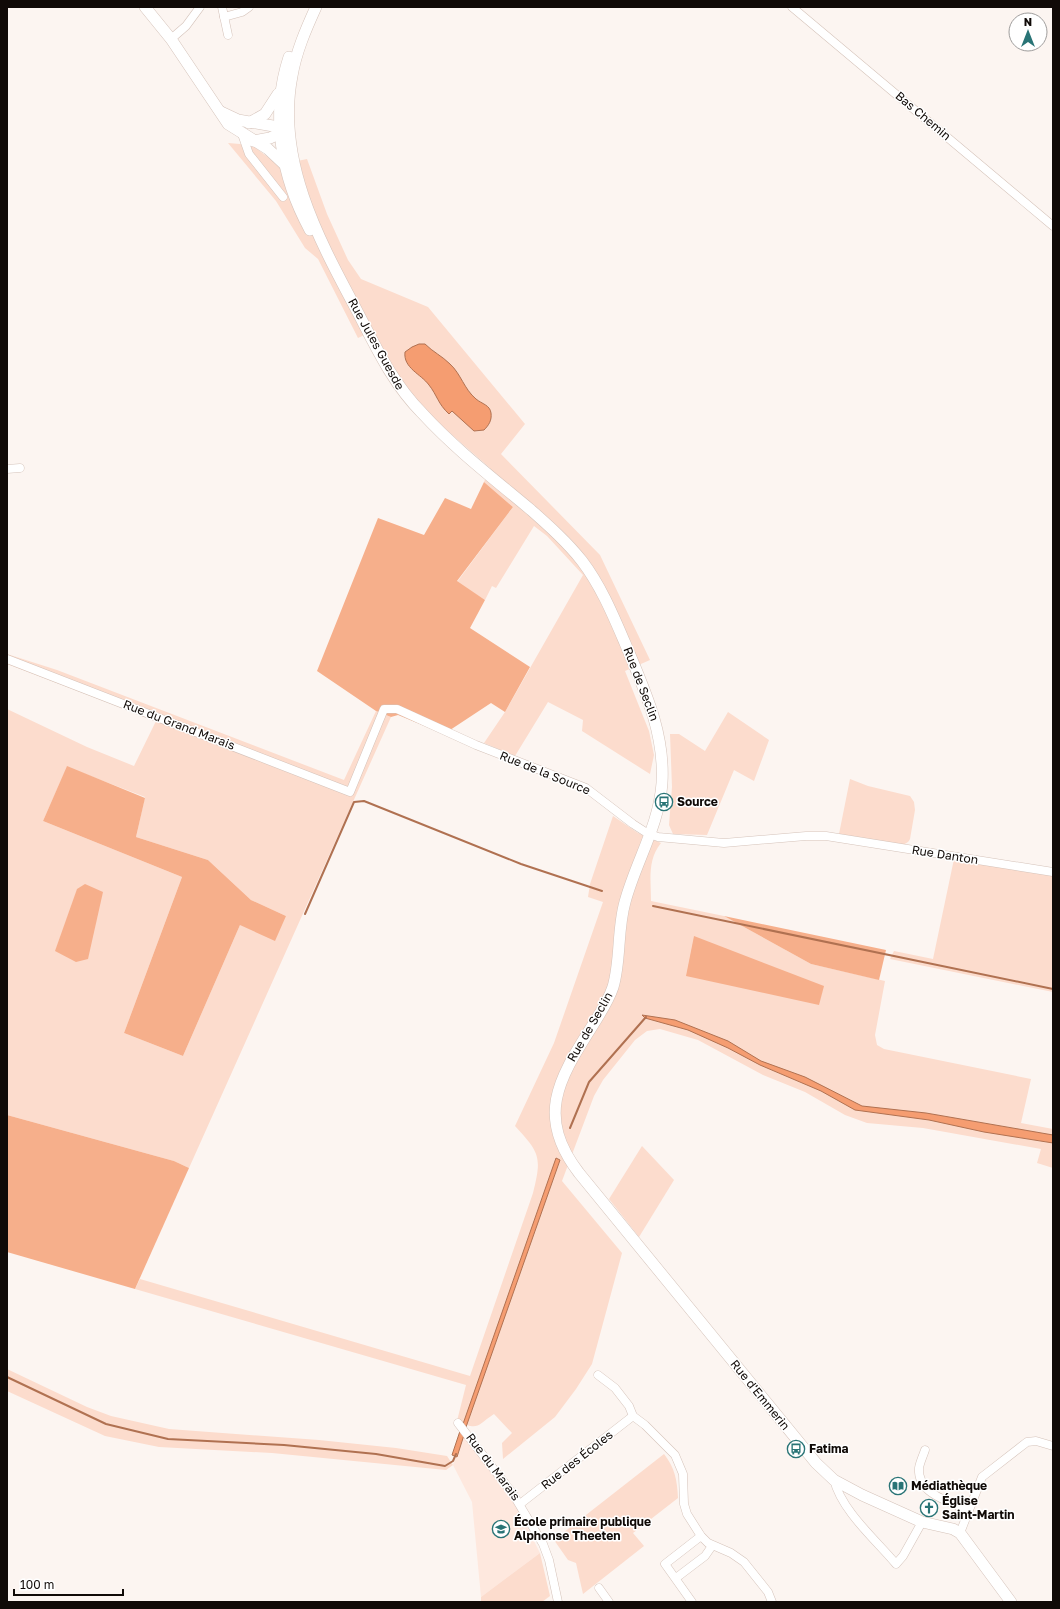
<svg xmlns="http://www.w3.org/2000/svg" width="1060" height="1609" font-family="'Golos Text',sans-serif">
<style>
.built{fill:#fee8de}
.green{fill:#fcdccd;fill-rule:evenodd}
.forest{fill:#f6af8b}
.water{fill:#f59d71;stroke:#b07151}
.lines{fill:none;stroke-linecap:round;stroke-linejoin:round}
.stream{stroke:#b07151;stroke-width:2}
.street-casing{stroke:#d5c3ba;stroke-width:9}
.secondary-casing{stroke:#d5c3ba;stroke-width:12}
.street{stroke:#fff;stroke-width:8}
.secondary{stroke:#fff;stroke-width:11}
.labels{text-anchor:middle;stroke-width:3;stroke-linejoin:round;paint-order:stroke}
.street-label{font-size:12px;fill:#100a07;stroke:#fff}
.poi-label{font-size:12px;font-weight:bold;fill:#100a07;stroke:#fff;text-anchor:start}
</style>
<rect width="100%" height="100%" fill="#fcf5f1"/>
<path class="built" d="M463,1432l10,17 43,56 24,48 -59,44 -9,-95 -19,-37z"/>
<g class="green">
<path d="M228,143l24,2 26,20 29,-6 20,55 21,46 13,19 67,28 97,117 -24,30 99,101 50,105 -25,11 24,60 5,24 -4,19 -68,-43 1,-11 -35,-18 -33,54 -31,-13 21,-31 78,-137 -36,-39 -13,-10 -38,62 -4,-2 -7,14 -28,-18 56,-75 -29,-25 6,-14 -61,-53 -27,-33 -29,-51 -15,7 -40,-79 -13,-11 -29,-47z"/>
<path d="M7,654l50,16 287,110 32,-69 15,6 -202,451 -15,-7 -167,-46v-406l80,38 47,19 22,-45 -149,-57zM67,767l78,30 -9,40 72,23 43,40 35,16 -46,9 -57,131 -59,-23 58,-156 -139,-56z"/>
<path d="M728,712l41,28 -15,41 -20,-11 -27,65 -34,-1 -4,-9 3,-38 -2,-53h9l26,17z"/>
<path d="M850,779l18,7 42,10 4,6 1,8 -5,29c-3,6 -8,6 -15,5l-56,-10z"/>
<path d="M613,816l25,17 23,10c-14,17 -10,38 -10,58l73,15 87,48 74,17 -10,54 2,10 7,4 147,30 -10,44 32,6v39l-16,-5 4,-14 -118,-21 -56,-5 -22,-8 -40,-23 -42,-17 -65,-35 -38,-11 -13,2 -12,9 -32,40 -9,16 -32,85 60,72 -30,111 -16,25 -21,28 -52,42 -1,-16 10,-10 -18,-19c-18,12 -15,17 -37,7l9,-36 -331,-96 5,-10 330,97 63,-183c9,-36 7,-40 -18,-67l39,-83 49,-141 -15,-5 2,-13z"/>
<path d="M954,859l99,16v117l-163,-33 4,-8 39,8z"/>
<path d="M642,1146l32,34 -35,57 -30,-38z"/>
<path d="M7,1369l80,38 24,9 58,13 150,11 77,8 51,8 6,9 -7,5 -174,-17 -113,-6 -54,-11 -98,-45z"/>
<path d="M664,1454c11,14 13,26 14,44l-45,35 11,13 -61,48 -7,-31 -8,-3 -14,-20z"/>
<path d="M540,1553l10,43 -8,6h-61v-5z"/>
</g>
<g class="forest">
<path d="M484,482l29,25 -56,74 28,19 -15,28 60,39 -25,45 -14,-9 -47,31 -46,-19 -7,2 -15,-6 -59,-40 61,-153 46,17 21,-37 26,11z"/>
<path d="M67,766l78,32 -9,39 72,23 43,40 35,16 -11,25 -35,-16 -57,131 -59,-23 58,-156 -139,-56z"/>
<path d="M85,884l18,8 -15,67 -12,3 -21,-11 22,-62z"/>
<path d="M724,916l162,34 -7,30 -68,-16z"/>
<path d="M694,936l130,50 -5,19 -133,-29z"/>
<path d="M7,1115l167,46 15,7 -54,121 -128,-37z"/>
</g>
<g class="water">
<path d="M419,344h6c8,8 17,12 25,20 11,10 14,25 26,35 6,5 14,6 15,14 1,7 -2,12 -7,17l-10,1 -22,-20 -3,3c-11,-10 -12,-19 -20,-29 -8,-11 -26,-17 -24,-33l7,-5z"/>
<path d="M642,1015l33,5 53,21 33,20 44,16 57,29 64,7 127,22v8l-69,-11 -55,-12 -74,-10 -34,-19 -61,-26 -32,-17 -40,-18 -43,-12z"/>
<path d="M556,1158l4,2 -94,267 -3,-3z"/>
<path d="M460,1431l4,4 -7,22 -5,-2z"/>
</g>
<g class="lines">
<g class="stream">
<path d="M653,906l400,83"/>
<path d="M305,914l49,-112 10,-1 157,63 81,27"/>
<path d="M570,1128l19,-46 57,-65"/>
<path d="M7,1377l99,47 62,15 116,6 92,9 69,12 8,-5 3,-7"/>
</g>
<defs>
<g id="street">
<path d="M222,7l6,28"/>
<path d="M792,7l261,219"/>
<path d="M224,17l18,-5 7,-5"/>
<path d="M171,39l15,-13 14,-19"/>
<path d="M242,134l7,20 34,43"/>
<path d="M7,469l13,-1"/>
<path d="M7,659l343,133 34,-83h13l79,36 110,43 47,36 14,9 11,4 66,6 82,-7h20l227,36"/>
<path d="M598,1375l17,13 14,18 4,10 12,9 30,30 8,19 1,30 3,10 14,22 7,7 23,10 13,9 24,30 4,10"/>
<path d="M458,1423l55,71 30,50 6,16 9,42"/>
<path d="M925,1450c-2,6 -5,12 -6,18 -2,26 31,34 50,42"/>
<path d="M834,1480c8,31 41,59 62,84l7,-8 19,-34"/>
<path d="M520,1504l113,-88"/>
<path d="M960,1533l22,-56 45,-35 9,-1 17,5"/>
<path d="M676,1578l29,-22 7,-10"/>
<path d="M599,1588l10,14"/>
<path d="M692,1602l-27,-38 36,-28"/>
</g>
<g id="secondary">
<path d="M145,7l26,32 57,85 40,25 16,15"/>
<path d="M316,7c-10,22 -20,45 -24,69 -16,83 25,160 63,231 20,38 37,76 67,106 33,36 72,66 109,97 18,16 36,32 51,51 19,25 31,54 43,82 19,46 40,89 37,140 -3,43 -26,78 -37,119 -8,28 -4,58 -12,85 -5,15 -14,28 -22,41 -33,52 -55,89 -12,145l237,290 18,17 28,15 60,27 31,7 7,4 51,69"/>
<path d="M289,57c-19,58 -8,120 21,173"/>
<path d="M221,112l17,8 47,8"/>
<path d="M249,123l16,-9 13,-20"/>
<path d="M253,141l17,-3 15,-7"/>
</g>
</defs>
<use href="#street" class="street-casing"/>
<use href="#secondary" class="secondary-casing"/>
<use href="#street" class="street"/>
<use href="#secondary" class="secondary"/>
</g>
<defs>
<symbol id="bus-ring" viewBox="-11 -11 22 22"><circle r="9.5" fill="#fff" stroke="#297476" stroke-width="1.5"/><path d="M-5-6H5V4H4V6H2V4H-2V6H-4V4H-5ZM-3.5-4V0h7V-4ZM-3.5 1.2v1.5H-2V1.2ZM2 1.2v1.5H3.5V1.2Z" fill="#297476"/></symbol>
<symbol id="library-ring" viewBox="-11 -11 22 22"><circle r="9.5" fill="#fff" stroke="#297476" stroke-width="1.5"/><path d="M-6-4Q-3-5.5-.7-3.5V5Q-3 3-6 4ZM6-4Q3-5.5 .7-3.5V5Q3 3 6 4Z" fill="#297476"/></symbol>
<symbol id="church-ring" viewBox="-11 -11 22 22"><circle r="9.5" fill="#fff" stroke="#297476" stroke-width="1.5"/><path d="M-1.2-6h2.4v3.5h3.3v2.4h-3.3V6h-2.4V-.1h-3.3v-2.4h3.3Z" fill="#297476"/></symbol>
<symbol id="school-ring" viewBox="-11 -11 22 22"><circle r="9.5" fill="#fff" stroke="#297476" stroke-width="1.5"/><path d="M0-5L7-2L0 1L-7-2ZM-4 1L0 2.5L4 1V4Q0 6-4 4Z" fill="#297476"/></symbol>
</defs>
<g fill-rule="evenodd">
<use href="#bus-ring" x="654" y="792" width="20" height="20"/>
<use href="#bus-ring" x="786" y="1439" width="20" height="20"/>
<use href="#library-ring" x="888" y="1476" width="20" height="20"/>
<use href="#church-ring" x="919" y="1498" width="20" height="20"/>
<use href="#school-ring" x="491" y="1519" width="20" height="20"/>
</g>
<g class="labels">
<g class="street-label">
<text transform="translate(923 116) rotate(40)" y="4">Bas Chemin</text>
<text transform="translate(376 344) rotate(61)" y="4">Rue Jules Guesde</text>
<text transform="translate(641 684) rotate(69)" y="4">Rue de Seclin</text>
<text transform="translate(179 725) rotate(21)" y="4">Rue du Grand Marais</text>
<text transform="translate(545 773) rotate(22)" y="4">Rue de la Source</text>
<text transform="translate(945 855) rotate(9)" y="4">Rue Danton</text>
<text transform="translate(590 1027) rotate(-60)" y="4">Rue de Seclin</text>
<text transform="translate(760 1395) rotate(51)" y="4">Rue d'Emmerin</text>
<text transform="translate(577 1460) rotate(-38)" y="4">Rue des Écoles</text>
<text transform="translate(493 1467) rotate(53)" y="4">Rue du Marais</text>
</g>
<g class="poi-label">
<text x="677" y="806">Source</text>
<text x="809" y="1453">Fatima</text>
<text x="911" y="1490">Médiathèque</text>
<text x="942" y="1505">Église<tspan x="942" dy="14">Saint-Martin</tspan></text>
<text x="514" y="1526">École primaire publique<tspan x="514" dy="14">Alphonse Theeten</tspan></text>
</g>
</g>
<rect width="1060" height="1609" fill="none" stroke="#100a07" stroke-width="16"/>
<g transform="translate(1028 32)"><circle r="19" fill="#ffffff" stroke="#9f9d9c"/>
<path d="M0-3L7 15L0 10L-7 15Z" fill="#297476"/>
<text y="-6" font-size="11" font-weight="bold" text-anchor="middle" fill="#100a07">N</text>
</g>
<path d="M14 1589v6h109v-6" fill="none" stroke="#100a07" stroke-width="2"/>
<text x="20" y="1589" font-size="12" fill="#100a07" stroke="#ffffff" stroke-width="3" paint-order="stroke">100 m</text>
</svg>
